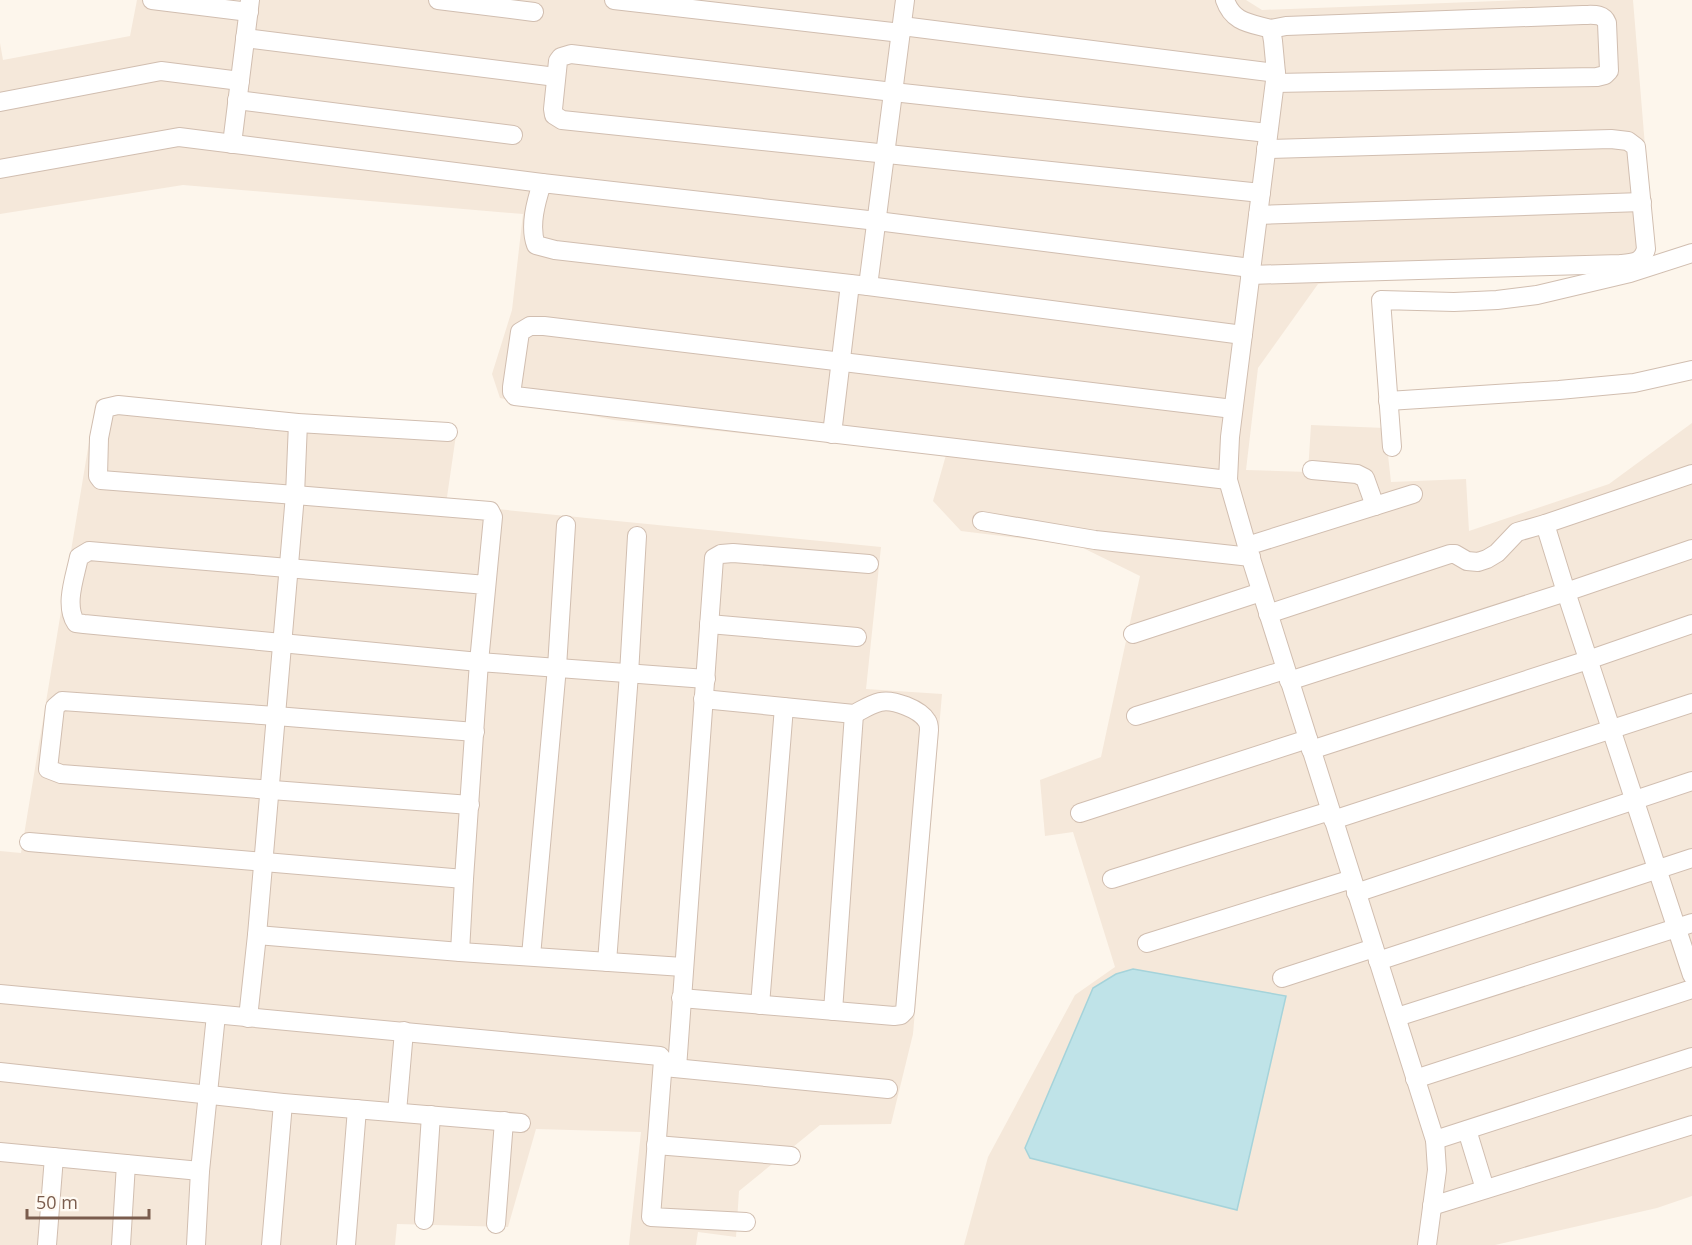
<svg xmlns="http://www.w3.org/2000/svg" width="1692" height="1245" font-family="'Open Sans',sans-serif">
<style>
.residential{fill:#f5e8da}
.water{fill:#bfe3e8;stroke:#a5d3da;stroke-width:1.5}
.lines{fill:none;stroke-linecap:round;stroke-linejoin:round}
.street-casing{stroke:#d1beb0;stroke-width:20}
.street{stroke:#fff;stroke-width:18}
</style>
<rect width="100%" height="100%" fill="#fdf6ec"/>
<g class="residential">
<path d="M137,0h1109l16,10 262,-10h109l22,268 -247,8 -90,8 -60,84 -12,102 62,2 3,-47 74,3 6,54 75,-3 3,52 140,-47 83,-61v773l-35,12 -162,37h-531l24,-88 87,-162 40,-28 -42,-135 -28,4 -5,-56 61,-23 39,-181 -63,-31 -116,-14 -28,-30 13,-46 -332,-35 -114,-22 -8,-24 20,-64 11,-96 -340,-29 -183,29v-171l3,17 127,-24z"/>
<path d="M96,400l361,28 -11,76 435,43 -15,142 76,5 -29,340 -22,90 -71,1 -81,66 -3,46 -38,-5 -2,13h-67l12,-113 -105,-3 -28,98 -111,-3 -2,21h-395v-394l21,2z"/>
</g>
<path class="water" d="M1133,969l153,27 -49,214 -207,-52 -5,-10 68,-160 23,-14z"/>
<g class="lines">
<defs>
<g id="street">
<path d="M152,0l97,12"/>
<path d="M438,0l96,12"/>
<path d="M614,0l287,33"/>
<path d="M1225,0c8,23 25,23 46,29l2,12 3,32 -46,364 -2,43 19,66 188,594 2,30 -10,75"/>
<path d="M902,26l374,47"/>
<path d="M1271,29l15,-3 297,-11c10,0 20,-2 24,8l2,48 -4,4 -8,2 -322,6"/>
<path d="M245,38l311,39"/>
<path d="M237,100l276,35"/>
<path d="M0,102l161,-31 79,10"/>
<path d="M232,144l18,-144"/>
<path d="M0,169l179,-32 363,46"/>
<path d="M1261,193l-699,-73 -8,-5 -1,-6 5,-48 3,-4 10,-3 322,38 375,41"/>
<path d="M1258,215l384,-13"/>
<path d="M1250,275l370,-11c13,-1 22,-1 26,-15l-10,-102 -8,-6 -17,-2 -345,10"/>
<path d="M868,286l37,-286"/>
<path d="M1243,335l-375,-49 -313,-36 -19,-5c-7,-19 0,-43 6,-62l335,38 374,47"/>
<path d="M1388,401l171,-11 75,-7 58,-13"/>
<path d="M448,432l-150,-9 -180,-18 -13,3 -6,30 -1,38 3,4 194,15 195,16 3,6 -14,145 -395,-38 -8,-1c-12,-18 -1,-46 3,-66l10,-6 397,34"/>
<path d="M832,434l18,-150"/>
<path d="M1392,447l-11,-147 73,2 43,-2 40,-5 93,-22 62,-20"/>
<path d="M1312,470l45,4 8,4 10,28"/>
<path d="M1228,480l-713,-84 -3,-4v-5l8,-55 10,-6h14l689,83"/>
<path d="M982,521l113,19 156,17"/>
<path d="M1545,524l21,68 126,383"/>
<path d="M1247,546l166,-52"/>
<path d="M1268,614l182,-60h5l12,7 11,1 9,-3 10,-6 20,-21 28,-8 147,-50"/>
<path d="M709,624l148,13"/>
<path d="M1133,634l128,-42"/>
<path d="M1289,681l277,-89 126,-43"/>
<path d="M1136,716l149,-46"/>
<path d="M1311,750l277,-90 104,-36"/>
<path d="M470,805l-409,-31 -13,-5 7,-62 7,-6 214,15 199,16"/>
<path d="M1080,813l228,-74"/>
<path d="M1333,820l359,-117"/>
<path d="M29,842l435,37 15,-217 227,17"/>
<path d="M1112,879l218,-68"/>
<path d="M1356,893l336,-112"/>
<path d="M257,935l203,17 223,15"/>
<path d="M1147,943l205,-64"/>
<path d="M460,952l4,-73"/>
<path d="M531,956l26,-289 9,-142"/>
<path d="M1378,961l314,-103"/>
<path d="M607,962l22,-288 8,-138"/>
<path d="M1282,978l92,-30"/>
<path d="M0,994l660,62 3,4 -12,157 95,5"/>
<path d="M681,998l213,18 7,-1 4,-4 24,-281c0,-4 0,-6 -2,-9 -7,-12 -34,-22 -47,-19 -9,2 -18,8 -26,12l-151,-15"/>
<path d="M760,1005l24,-298"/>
<path d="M833,1011l21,-297"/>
<path d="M1397,1017l295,-94"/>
<path d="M248,1018l9,-83 38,-440 3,-72"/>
<path d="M664,1067l224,22"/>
<path d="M677,1068l37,-510 7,-4 12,-1 136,11"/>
<path d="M0,1072l283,31 238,20"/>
<path d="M1415,1079l277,-90"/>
<path d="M397,1112l7,-81"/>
<path d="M1467,1130l18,59"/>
<path d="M1435,1140l257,-83"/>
<path d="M656,1145l135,11"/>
<path d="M0,1152l200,19"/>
<path d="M1432,1206l260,-81"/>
<path d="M424,1220l7,-105"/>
<path d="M496,1224l8,-103"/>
<path d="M47,1245l7,-88"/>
<path d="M121,1245l5,-81"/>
<path d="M196,1245l4,-74 16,-156"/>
<path d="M271,1245l12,-142"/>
<path d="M346,1245l11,-136"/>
</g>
</defs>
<use href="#street" class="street-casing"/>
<use href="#street" class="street"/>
</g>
<path d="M27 1209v9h122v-9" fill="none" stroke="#7a5c4d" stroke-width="3"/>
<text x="36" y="1209" font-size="18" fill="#7a5c4d" stroke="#fffaf3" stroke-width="4.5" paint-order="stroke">50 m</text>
</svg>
